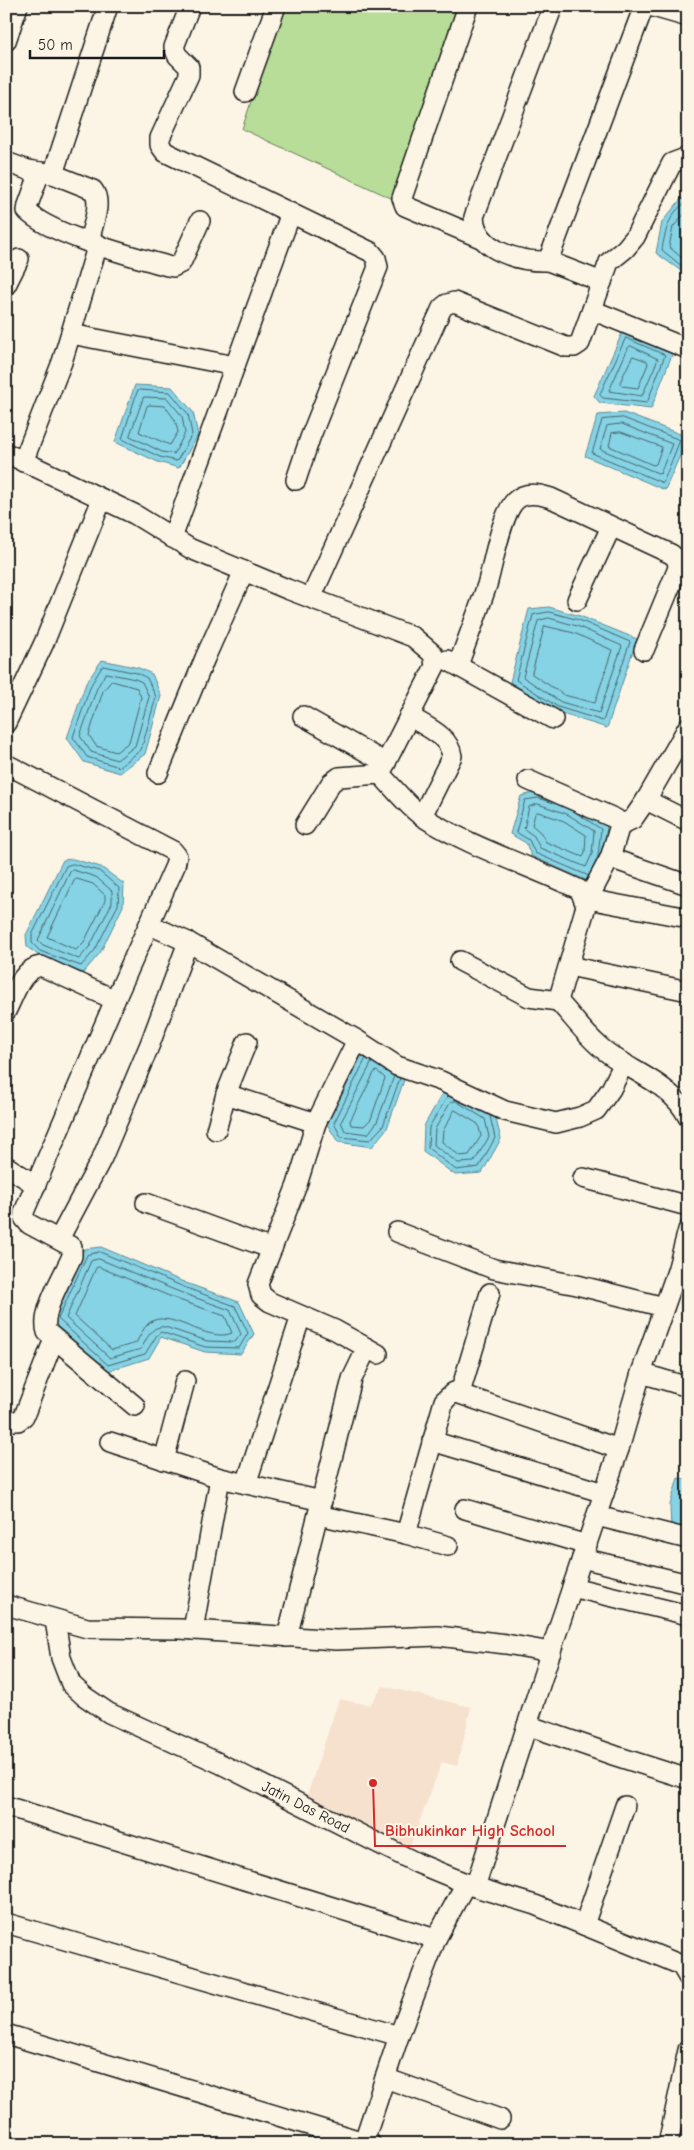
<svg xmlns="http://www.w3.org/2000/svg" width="694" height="2150" font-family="'Comic Neue',sans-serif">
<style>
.built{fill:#f5e1ce}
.green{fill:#b7dd99;stroke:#6a7c5a}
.water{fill:#86d3e5;stroke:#5c8a95}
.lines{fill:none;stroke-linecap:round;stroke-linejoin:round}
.shore{stroke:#46656c;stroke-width:1}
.minor-casing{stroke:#1c1c1c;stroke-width:22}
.minor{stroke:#fcf5e5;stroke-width:19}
.labels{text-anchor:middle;stroke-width:4;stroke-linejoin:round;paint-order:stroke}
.street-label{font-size:15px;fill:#1c1c1c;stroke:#fcf5e5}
.leader{fill:none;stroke:#d62828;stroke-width:2}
.callout-dot{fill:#d62828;stroke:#fcf5e5;stroke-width:2}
.callout-label{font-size:16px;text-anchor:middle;font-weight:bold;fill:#d62828;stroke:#fcf5e5;stroke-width:4;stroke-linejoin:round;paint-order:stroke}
</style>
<rect width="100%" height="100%" fill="#fcf5e5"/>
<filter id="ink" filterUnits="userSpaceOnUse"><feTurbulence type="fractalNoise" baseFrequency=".02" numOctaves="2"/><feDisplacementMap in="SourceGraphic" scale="10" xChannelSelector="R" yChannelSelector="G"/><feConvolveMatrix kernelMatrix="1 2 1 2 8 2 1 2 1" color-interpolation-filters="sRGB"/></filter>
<g filter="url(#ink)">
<path class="built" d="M383,1686l88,21 -14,59 -15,-4 -33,87 -103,-50 33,-100 31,6z"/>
<path class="green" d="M283,6h179l-69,193 -151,-70z"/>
<g class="water">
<path d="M688,198v78l-32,-23 6,-31 19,-23z"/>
<path d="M623,331l50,21 -22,57 -51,-6 -6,-7z"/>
<path d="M135,385l37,2 21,25 5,23 -19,33 -21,-6 -43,-20z"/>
<path d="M624,413l64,24 -23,53 -80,-34 13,-41z"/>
<path d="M549,607l31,9 57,23 -30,89 -51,-16 -46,-30 19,-73z"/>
<path d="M102,660l37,8 13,6 9,22 -16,58 -25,19 -36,-11 -17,-24 19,-55z"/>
<path d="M538,792l34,12 35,22 -4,31 -11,26 -61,-27 -5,-13 -16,-9 11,-38z"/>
<path d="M73,859l28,8 23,17 -1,22 -23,47 -17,20 -45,-18 -11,-8 -1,-12 37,-75z"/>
<path d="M366,1047l42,22 -21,59 -15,19 -34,-5 -11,-18z"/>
<path d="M457,1089l37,22 7,28 -19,34 -27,2 -32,-24 1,-25 19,-34z"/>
<path d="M101,1247l85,36 53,19 15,32 -13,20 -36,-2 -44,-15 -12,21 -41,13 -57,-50 33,-72z"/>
<path d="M678,1478l10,2v55l-17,-6 -1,-24z"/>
</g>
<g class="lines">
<g class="shore">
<path d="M688,203c-18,4 -24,33 -26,47l26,21"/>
<path d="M688,210l-15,17 -4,20 19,16"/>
<path d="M626,338l39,17 -18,48 -44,-5 -3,-3z"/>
<path d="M631,346l27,13 -16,37 -33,-5 19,-43z"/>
<path d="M633,356l14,5 1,3 -10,24 -16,-2 -2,-3z"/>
<path d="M140,390l30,2 18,22 4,20 -15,27 -17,-4 -38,-18 15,-47z"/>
<path d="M144,397l23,1 15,18 3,17 -11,21 -12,-2 -32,-16z"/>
<path d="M150,405l15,1 10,14 3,12 -8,13 -31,-13 8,-26z"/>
<path d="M623,418l57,22 -17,43 -71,-30 10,-33z"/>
<path d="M622,424l50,20 -12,30 -60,-25 7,-23z"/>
<path d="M621,432l41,15 -6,17 -3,1 -44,-19 3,-13z"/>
<path d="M549,612l30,8 51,22 -27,79 -45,-14 -42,-27 17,-65z"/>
<path d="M549,618l28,8 45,20 -23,67 -38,-11 -38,-25 15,-56z"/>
<path d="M545,626l29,7 38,17 -17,53 -31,-8 -32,-21z"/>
<path d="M103,666l34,7 10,5 9,19 -15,53 -22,17 -32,-10 -14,-20 18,-52z"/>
<path d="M106,673l29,6 7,3 7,15 -14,49 -18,14 -26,-8 -11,-16 17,-48z"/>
<path d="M112,681l25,7 4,9 -12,45 -13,10 -20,-6 -7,-11 14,-44z"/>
<path d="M554,803l-16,-5 -13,2 -9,32 13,8 6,13 54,23"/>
<path d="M538,804l29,10 27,17 -2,23 -6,13 -46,-19 -6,-12 -10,-7 5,-22z"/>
<path d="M538,812l26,9 22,14 -1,17 -2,5 -37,-15 -5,-9 -9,-8 3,-11z"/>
<path d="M578,814l23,15 -3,27 -3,8"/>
<path d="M73,864l26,7 20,17 -1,17 -23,45 -14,16 -41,-15 -8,-8v-8l34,-69z"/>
<path d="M73,870l23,7 16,14v12l-22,43 -11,13 -36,-14 -5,-5 32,-68z"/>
<path d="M77,879l16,5 12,11v6l-21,41 -8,8 -29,-13 27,-56z"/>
<path d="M366,1058l-32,65 7,14 29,3 13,-14 17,-48"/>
<path d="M372,1062l-31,60 4,9 23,3 9,-12 17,-46"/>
<path d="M377,1071l8,7 -14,41 -7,7 -13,-1 -1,-4 24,-48z"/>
<path d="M448,1096l-19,31 -1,21 28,22 23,-3 16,-29 -5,-22"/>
<path d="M456,1101l29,18 4,18 -15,25 -16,1 -24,-18 1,-16 15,-26z"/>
<path d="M455,1110l23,14 3,12 -12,19 -9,1 -18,-14 1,-11z"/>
<path d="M100,1252l84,35 51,19 13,27 -9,15 -34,-1 -44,-15 -4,3 -12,19 -37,11 -50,-46 29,-64z"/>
<path d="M99,1259l83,34 48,17 11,24 -6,8 -28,-1 -42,-14c-14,-2 -18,12 -24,22l-31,9 -44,-40 25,-57z"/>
<path d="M99,1267l80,33 46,16 7,17c-25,11 -63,-26 -83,-10 -6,5 -9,13 -13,20l-24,7 -37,-34 21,-48z"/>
</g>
<defs>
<g id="minor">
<path d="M190,6l-16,41 3,8 12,12v8l-29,63v7l5,7 206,100 5,6 2,9 -68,171 -14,42"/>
<path d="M468,6l-66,192 3,8 78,33"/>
<path d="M650,6l38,11"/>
<path d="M6,41l12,-35"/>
<path d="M245,92l31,-86"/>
<path d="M6,162l22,8 25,4 40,16c10,12 -1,37 -4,51"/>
<path d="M40,172l-12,33 -1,6c23,24 106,45 140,55l6,1 8,-4 19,-42"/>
<path d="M53,174l55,-168"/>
<path d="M548,261c-28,1 -72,-10 -74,-44l79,-211"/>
<path d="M602,282l-54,-21 96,-255"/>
<path d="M6,285l13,-26"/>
<path d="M592,310l96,39"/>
<path d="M71,334l164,32"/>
<path d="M6,453l128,61 57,35 96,40 126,48 20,17 2,12 -55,108c13,13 29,34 43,43 49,31 105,48 157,73l6,16 -28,95c14,15 26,32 41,45 29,26 71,35 89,71"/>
<path d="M23,462l39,-100 36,-118"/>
<path d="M172,538l119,-325"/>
<path d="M311,598l131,-290 5,-4 7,-2 112,45h8l6,-4 29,-81 16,-13 10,-12 37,-74 16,-6"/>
<path d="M577,600l34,-73"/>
<path d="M447,660l106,59"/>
<path d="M458,665c10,-27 20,-53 29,-80 6,-20 14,-70 28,-84 10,-10 24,-7 36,-3l120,56 6,5 1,9 -34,82"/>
<path d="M303,716l83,47"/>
<path d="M409,716c17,11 40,19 43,40l-30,60"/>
<path d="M6,723l38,-80 58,-144"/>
<path d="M6,764l167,87 4,5 -2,10 -60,134 -91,212v6l5,6 43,23v9c-8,19 -32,56 -25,76l88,74"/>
<path d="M158,773l47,-115 39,-87"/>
<path d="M528,780l88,39 4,6 -10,33 -22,41"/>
<path d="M646,800l42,21"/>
<path d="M305,825l26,-42 8,-6 41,-3"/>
<path d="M620,825l13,-6 13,-19 42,-73"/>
<path d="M610,858l78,27"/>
<path d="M583,898l105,20"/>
<path d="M150,925l38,17 169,98 40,26 44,15 64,30 51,12 24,-6 16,-7 15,-21 13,-26"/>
<path d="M460,961l69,36 29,4"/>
<path d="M569,966l119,25"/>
<path d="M6,1011c9,-17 15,-42 35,-45l74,34"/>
<path d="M357,1040l-41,83 -19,62 -39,99 3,11 9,7 65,28 43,24"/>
<path d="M226,1094l90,29"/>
<path d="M216,1130l10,-36 21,-52"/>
<path d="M6,1166l30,19"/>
<path d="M583,1178l105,28"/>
<path d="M146,1203l126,46"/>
<path d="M397,1232l97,37 83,16 87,22"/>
<path d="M59,1239l43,-81 48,-114 38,-102"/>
<path d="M641,1373l47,14"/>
<path d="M460,1393l30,-100"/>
<path d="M6,1421h12l6,-5 30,-77"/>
<path d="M432,1441l172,52"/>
<path d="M110,1442l110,36 102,23"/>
<path d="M164,1460l21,-79"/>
<path d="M246,1484l55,-168"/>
<path d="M465,1509l122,36"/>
<path d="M318,1515l88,19 42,12"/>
<path d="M597,1516l91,23"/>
<path d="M406,1534l38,-133 10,-9 165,57"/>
<path d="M582,1558l106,26"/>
<path d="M572,1587l116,28"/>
<path d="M6,1605l81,23 93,1 156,11 102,-4 68,8 45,8"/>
<path d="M55,1620l6,38 10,26 13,12 25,17 110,50 198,100 58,24 60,18 146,60 7,12"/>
<path d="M193,1630l27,-152"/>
<path d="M287,1637l65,-258 15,-31"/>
<path d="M527,1725l89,31 72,23"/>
<path d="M6,1806l430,133"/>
<path d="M475,1887l83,-258 61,-180 22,-76 36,-102 11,-41"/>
<path d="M6,1923l393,113"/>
<path d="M584,1925l41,-119"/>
<path d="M6,2034l365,110"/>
<path d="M385,2078l115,41"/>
<path d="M363,2144l36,-108 37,-97 30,-56"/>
<path d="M668,2144l20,-94"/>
</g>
</defs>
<use href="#minor" class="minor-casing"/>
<use href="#minor" class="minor"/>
</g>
</g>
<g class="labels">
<g class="street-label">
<text transform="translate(306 1807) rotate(27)" y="5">Jatin Das Road</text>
</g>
</g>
<path class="leader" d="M373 1783L375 1846H566"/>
<circle class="callout-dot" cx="373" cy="1783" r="5"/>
<g class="callout-label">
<text x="470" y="1836">Bibhukinkar High School</text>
</g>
<rect width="694" height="2150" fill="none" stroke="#fcf5e5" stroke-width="25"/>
<rect x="12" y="12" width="669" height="2125" fill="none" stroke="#1c1c1c" stroke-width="2" filter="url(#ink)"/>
<path d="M30 50v8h134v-8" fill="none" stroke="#1c1c1c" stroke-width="2.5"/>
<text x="38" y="50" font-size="15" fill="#1c1c1c" stroke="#fcf5e5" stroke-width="4" paint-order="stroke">50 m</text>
</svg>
